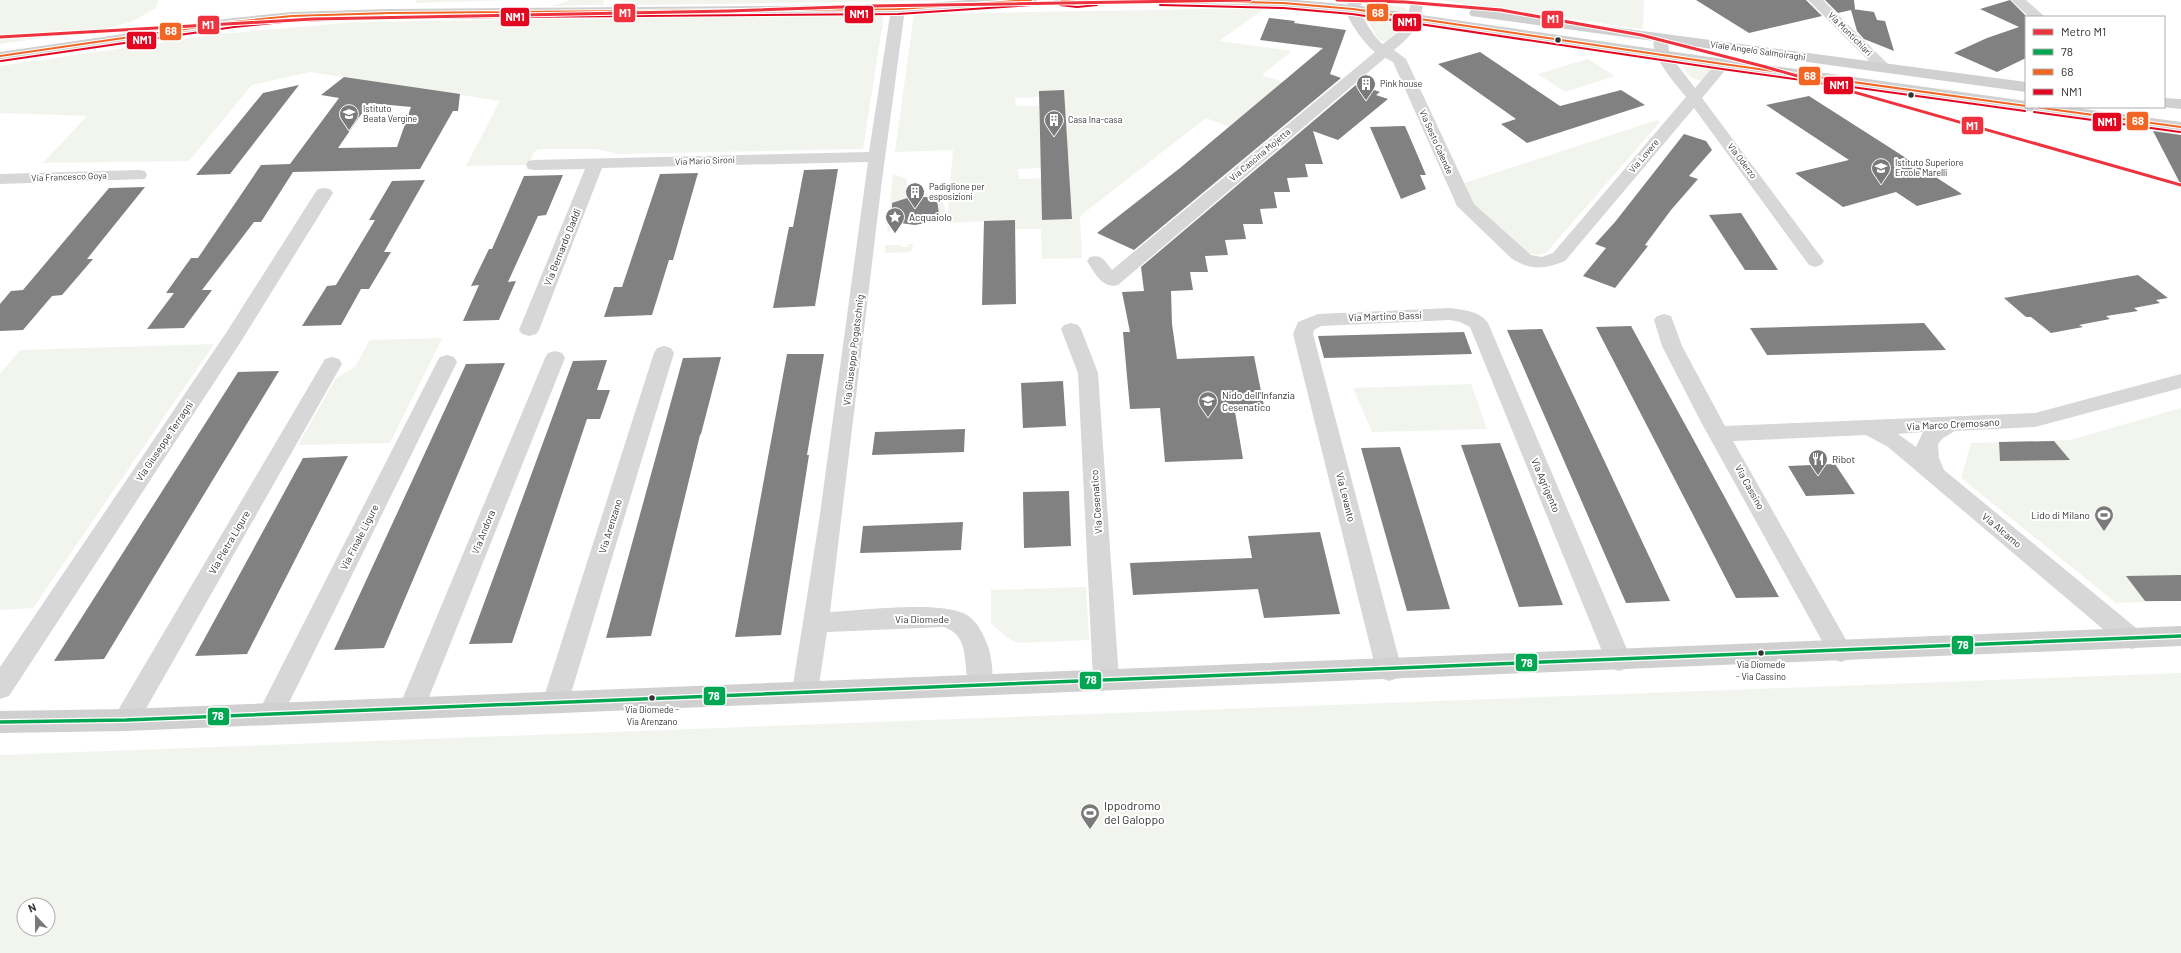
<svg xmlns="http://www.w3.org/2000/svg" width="2181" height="953" font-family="Barlow,sans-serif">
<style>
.green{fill:#f1f5ed;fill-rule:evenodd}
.building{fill:#818181;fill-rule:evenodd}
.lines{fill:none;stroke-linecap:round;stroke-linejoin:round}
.street{fill:#d7d7d7;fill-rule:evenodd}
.secondary{fill:#d0d0d0;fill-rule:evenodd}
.bus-1-casing{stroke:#fff;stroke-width:6}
.bus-2-casing{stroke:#fff;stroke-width:4}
.bus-3-casing{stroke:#fff;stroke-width:4}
.bus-1{stroke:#00a651;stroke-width:3.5}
.bus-2{stroke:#f26522;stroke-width:2}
.bus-3{stroke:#e40520;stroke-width:2}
.metro-1-casing{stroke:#fff;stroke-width:5}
.metro-1{stroke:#ee333e;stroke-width:3}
.bus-dot{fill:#333;stroke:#fff;stroke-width:1.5}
.labels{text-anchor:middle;stroke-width:4;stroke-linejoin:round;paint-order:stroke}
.far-street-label{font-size:9px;fill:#333;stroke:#fff}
.far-poi-label{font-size:9px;fill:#333;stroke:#fff;text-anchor:start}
.bus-label{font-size:9px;fill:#333;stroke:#fff}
.poi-label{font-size:10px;fill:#333;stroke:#fff;text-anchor:start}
.street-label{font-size:10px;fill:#333;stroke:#fff}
.near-poi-label{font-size:12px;fill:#333;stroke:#fff;text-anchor:start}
.line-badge{stroke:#fff;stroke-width:1.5}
.badge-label{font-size:11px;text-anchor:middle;font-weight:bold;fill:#fff}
</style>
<rect width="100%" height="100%" fill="#fff"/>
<g class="green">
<path d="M0,0h158l-2,8 -25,14 -27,7 -104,15z"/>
<path d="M417,0h96l-98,3z"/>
<path d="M570,0h33l1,5 -53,1z"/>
<path d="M621,0h364l-349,5z"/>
<path d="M1437,0h207l-1,29z"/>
<path d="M1374,3l30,4 5,4 -3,2 -38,-5 -2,-2 1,-2z"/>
<path d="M1265,8l-46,33 73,10 -30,24 56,19 -53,46 -59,-22 -126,98 2,42 -40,1 -1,-30h-26l-1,-9 -67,3 6,-73 -58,2 19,-138zM1064,90l8,129 -29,1 -2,-42 -22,1 -1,-10 23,-1 -2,-62h-23l-1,-8 24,-1v-6z"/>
<path d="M884,14l-21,135 -245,5 -22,-5h-57l-5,3 -6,13 -62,1 34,-65 -190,-29 -58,13 -63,76 -146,2 44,-47 -87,-3v-47l221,-32 135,-12z"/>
<path d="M1367,19h1l34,5c-3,6 -14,24 -23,15 -5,-5 -8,-14 -12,-20z"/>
<path d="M1588,59l27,17 -50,16 -27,-18z"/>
<path d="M1681,63l32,5 -9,12c-11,2 -19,-7 -23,-17z"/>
<path d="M1657,120l3,2 -114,131c-8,3 -14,2 -21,-2l-44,-38 -8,-10 -9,-20z"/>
<path d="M893,174l14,5 -1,16c16,-1 30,-4 39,12l-1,9 -6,-1 -12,-18 -21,1 -12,9 1,13 6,3 -13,10z"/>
<path d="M908,244h5l-1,6 -3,2 -24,1v-8h16v2h7z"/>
<path d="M442,338l-52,105 -92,2 38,-67 19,-11 15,-27z"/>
<path d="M214,344l-181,264 -33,2v-236l20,-24z"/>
<path d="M1471,384l16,45 -115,3 -19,-44z"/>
<path d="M2181,408v193l-65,2 -155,-125 10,-35 99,-3z"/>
<path d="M1086,587l3,53 -72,3 -12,-7 -14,-13v-33z"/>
<path d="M2181,673v280h-2181v-198zM24,905h24v24h-24z"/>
</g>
<g class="building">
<path d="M1696,0h110l16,16 -73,17z"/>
<path d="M1825,0h29l1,9h-2l21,3 3,8 8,1 9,30 -30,-12 -7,-8 -6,-21 -13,3z"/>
<path d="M2010,0l16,16v42l-29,14 -43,-19 33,-15 32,-11 -39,-18z"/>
<path d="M1269,18l26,3 -1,2 52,7 -16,44 11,4 -207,172 -37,-17 83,-65 143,-120 -63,-8z"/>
<path d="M1480,52l80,54 61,-16 24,15 -118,38 -26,-19 15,-5 -78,-55z"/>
<path d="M344,77l116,17 -2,17h-5l-33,58 -127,3 -32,50h-7l-52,68h10l-28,38 -37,1 27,-36h-8l25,-35h7l63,-93 29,-1 49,-66 -18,-3zM369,103l42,4 -14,40 -59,1z"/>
<path d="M1357,84l23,8 -4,3 12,4 -50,41 -25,-9 10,33h-18l3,13 -21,1 3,14h-16l3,16 -17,1 3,15h-20l3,15 -21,1 3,15 -23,1 3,16h-18l3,18 -22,1 1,33 5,35 77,-3 10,50h-30l9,53 -78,3 -5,-54 -30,1 -7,-77h7l-8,-40 22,-1 -3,-24z"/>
<path d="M299,85l-69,89 -34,1 67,-82z"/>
<path d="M1064,90l8,129 -30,1 -3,-129z"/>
<path d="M1809,96l83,53 70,45 -45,12 -21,-14 -53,15 -48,-34 54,-13 -83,-55z"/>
<path d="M1405,126l21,49h-6l6,14 -25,10 -31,-72z"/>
<path d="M2153,131l28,4v50z"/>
<path d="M1684,134l22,7 6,9 -23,26 9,3 -27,31 -26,35 3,1 -33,42 -32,-12 23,-28 -11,-4 20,-22z"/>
<path d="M838,169l-23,137 -42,2 16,-81h4l11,-57z"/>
<path d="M698,173l-25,87h-4l-17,55 -48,2 10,-30h8l38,-113z"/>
<path d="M563,175l-17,40 -8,1 -30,66 8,-1 -17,39 -36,1 16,-36 -8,1 18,-37h3l32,-73z"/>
<path d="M425,180l-41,72h7l-22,37h-8l-20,36 -39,1 25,-40 9,-1 39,-65h-6l23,-39z"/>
<path d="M145,187l-58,72h6l-31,36 -10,1 -29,34 -23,1v-27l11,-13 12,-1 86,-102z"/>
<path d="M913,196l24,2 2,17 -9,7 -15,3 -15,-2 -8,-4v-16z"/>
<path d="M1741,213l37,57h-33l-36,-55z"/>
<path d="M1015,220l1,84 -34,1 2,-84z"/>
<path d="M2138,275l30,23 -12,2 4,3 -26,5 4,3 -32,5 4,3 -31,6 4,2 -32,6 -20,-16h-5l-22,-19z"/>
<path d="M1924,323l22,27 -179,5 -17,-27z"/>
<path d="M1631,326l61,111 87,160 -43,1 -140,-271z"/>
<path d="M1542,329l53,112 75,160 -44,2 -119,-273z"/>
<path d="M1464,332l8,22 -148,4 -6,-22z"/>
<path d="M787,354h37l-17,101h2l-28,180 -46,2z"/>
<path d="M721,357l-20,77 -1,1 -49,201 -45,2 77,-280z"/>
<path d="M607,360l-10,30h13l-10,29h-13l-75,224 -43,1 104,-283z"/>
<path d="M505,363l-121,285 -50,2 132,-286z"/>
<path d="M279,371l-175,288 -50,2 184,-289z"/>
<path d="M1063,381l3,45 -43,2 -2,-45z"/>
<path d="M965,429l-1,23 -92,3 3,-23z"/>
<path d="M2054,441l16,19 -70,1 -1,-19z"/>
<path d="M1500,443l63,162 -44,2 -58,-162z"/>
<path d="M1400,447l50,162 -43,2 -46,-163z"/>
<path d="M348,456l-101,198 -52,2 108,-198z"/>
<path d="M1835,464l20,30 -49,2 -18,-30z"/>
<path d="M1069,491l2,55 -47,2 -1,-56z"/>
<path d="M963,522l-2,28 -101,3 3,-27z"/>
<path d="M1320,532l20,82 -76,4 -6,-29 -125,6 -3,-32 122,-5 -4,-22z"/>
<path d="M2181,575v26h-36l-19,-25z"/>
</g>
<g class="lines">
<g class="street">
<path d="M1349,0h14c-1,3 -3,7 -3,9 1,8 17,32 23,35l18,-14 6,-11 4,-17h10l2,3c-3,22 -13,32 -29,45l12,9 68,145 57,51 11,2 11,-4 133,-156c-10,-13 -42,-47 -30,-63h10l2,3 1,17 26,34 23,-27h10l3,3 -3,3 -26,31 122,163 -3,4 -6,2 -6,-2 -115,-157 -129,153c-21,8 -34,10 -54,-3l-54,-52 -64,-144 -8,-4 -267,227c-16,4 -23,-12 -31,-24l3,-4c12,-3 15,4 22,13l263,-218c-8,-5 -29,-33 -29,-43 0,-2 2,-6 3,-9z"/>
<path d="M1808,0h15l66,65 3,3 -3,3h-10z"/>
<path d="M2011,0h15l19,17h-16z"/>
<path d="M898,5l7,4 -23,171 -52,432c32,-2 106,-11 133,1 14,6 21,22 26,36 3,13 6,30 0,42l-9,3 -9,-3c-10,-21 2,-54 -27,-64l-117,5 -9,59 -4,8 -9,3 -9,-3 -4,-8 27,-170 49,-359 -266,6 -63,162 -3,4 -7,2 -7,-2 -3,-4 66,-161 -51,1 -6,-1 -2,-4 2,-4 6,-1 335,-8 22,-143z"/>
<path d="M139,170l6,1 2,4 -2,4 -145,5v-10z"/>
<path d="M324,188l6,1 3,4 -93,150 -231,353 -9,3v-32l226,-334 89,-140 3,-4z"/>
<path d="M1450,308c13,2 30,3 38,15l144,338 -4,7 -9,3 -9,-3 -4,-7 -136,-334 -10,-5 -10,-2 -129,6 -7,4 -1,4 89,336 -4,8 -9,3 -9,-3 -4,-8 -83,-336 5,-12 20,-8z"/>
<path d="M1664,314l7,2 11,30 43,80 310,-13 146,-39v14l-146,39 -80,4 -12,7 -5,6 1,14 5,12 197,162 3,7 -3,7 -9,3 -9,-3 -235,-199 -22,-12 -133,6 120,211 -3,7 -9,3 -9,-3 -131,-237 -39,-76 -8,-26 3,-4zM1923,432l-7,15 -18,-13z"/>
<path d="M1071,323l7,2 3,4 17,44 21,306 -4,8 -9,3 -9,-3 -4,-8 -15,-306 -17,-44 3,-4z"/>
<path d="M664,346l7,2 3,5 -105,347 -4,8 -9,3 -9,-3 -4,-8 111,-347 3,-5z"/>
<path d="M555,351l7,2 3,5 -140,349 -4,8 -9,3 -9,-3 -4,-8 146,-349 3,-5z"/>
<path d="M447,355l7,2 3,5 -177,359 -9,3 -9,-3 -4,-8 4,-8 175,-343 3,-5z"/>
<path d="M332,357l7,2 3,5 -207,364 -9,3 -9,-3 -4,-8 4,-8 205,-348 3,-5z"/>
</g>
<g class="secondary">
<path d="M969,0h69l-7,4 -133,9 -508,4 -98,3 -59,6 -233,34v-8l233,-34 59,-6 98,-3 508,-4z"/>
<path d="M1054,0h49c-6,9 -37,5 -47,3z"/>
<path d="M1153,0h144l56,5 370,54 303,42v6h44l111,15v10l-458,-63 -370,-56 -70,-6 -123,-3z"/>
<path d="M1476,9l550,73v10l-555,-76 -2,-3 2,-3z"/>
<path d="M2164,98l17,1v10l-20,-2h3z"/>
<path d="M2181,626v20l-2055,85 -126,2v-22l126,-2z"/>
</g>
<defs>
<path id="bus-1" d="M0,722l126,-2 2055,-84"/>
<g id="bus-2">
<path d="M1061,0l16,2 19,-2"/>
<path d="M1160,0l123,3 70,6 370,55 303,42"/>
<path d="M0,56l233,-34 59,-6 98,-3 508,-4 133,-9"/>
<path d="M2035,107l146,20"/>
</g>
<g id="bus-3">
<path d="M1060,5l17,2 20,-2"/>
<path d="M1160,5l123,3 69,6 370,55 303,42"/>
<path d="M1,61l233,-34 58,-6 98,-3 508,-4 133,-9"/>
<path d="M2034,112l146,20"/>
</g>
</defs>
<use href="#bus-1" class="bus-1-casing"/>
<use href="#bus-2" class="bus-2-casing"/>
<use href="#bus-3" class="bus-3-casing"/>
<use href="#bus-1" class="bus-1"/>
<use href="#bus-2" class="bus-2"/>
<use href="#bus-3" class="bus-3"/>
<defs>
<g id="metro-1">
<path d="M1337,0l68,2 96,8 140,25 121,31 419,119"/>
<path d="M0,37l313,-18 416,-8 142,-5 379,-6"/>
</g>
</defs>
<use href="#metro-1" class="metro-1-casing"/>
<use href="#metro-1" class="metro-1"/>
</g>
<defs>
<symbol id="building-pin" viewBox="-11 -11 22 30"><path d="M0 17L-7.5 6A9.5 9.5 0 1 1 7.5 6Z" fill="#7a7a7a" stroke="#fff"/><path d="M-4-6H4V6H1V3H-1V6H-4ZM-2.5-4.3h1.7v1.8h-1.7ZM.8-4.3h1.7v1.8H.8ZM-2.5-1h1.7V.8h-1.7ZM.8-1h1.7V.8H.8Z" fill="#fff"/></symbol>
<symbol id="school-pin" viewBox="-11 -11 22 30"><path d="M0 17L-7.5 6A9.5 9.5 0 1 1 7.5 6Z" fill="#7a7a7a" stroke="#fff"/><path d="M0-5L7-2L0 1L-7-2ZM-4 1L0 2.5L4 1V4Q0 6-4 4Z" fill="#fff"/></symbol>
<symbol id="sight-pin" viewBox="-11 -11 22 30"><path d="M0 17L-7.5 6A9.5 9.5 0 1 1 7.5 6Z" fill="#7a7a7a" stroke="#fff"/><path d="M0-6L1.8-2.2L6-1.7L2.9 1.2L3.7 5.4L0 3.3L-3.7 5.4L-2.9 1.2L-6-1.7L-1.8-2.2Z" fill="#fff"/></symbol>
<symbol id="restaurant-pin" viewBox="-11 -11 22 30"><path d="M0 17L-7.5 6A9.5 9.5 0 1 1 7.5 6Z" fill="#7a7a7a" stroke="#fff"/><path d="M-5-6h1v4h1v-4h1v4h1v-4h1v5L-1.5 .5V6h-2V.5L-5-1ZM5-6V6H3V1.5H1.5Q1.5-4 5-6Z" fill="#fff"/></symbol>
<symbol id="stadium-pin" viewBox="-11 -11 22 30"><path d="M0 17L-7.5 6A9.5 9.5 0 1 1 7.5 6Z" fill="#7a7a7a" stroke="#fff"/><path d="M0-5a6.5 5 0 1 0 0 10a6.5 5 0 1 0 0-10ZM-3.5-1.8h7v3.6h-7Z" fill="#fff"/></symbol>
</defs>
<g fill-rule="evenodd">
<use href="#building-pin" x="1355" y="73" width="22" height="30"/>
<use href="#school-pin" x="338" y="103" width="22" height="30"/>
<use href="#building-pin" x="1043" y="109" width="22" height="30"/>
<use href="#school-pin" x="1870" y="157" width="22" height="30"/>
<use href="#building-pin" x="904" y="181" width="22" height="30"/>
<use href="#sight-pin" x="884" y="206" width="22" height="30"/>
<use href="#school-pin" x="1197" y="390" width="22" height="30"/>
<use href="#restaurant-pin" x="1807" y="448" width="22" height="30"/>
<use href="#stadium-pin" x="2093" y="504" width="22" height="30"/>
<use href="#stadium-pin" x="1079" y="802" width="22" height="30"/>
</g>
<g class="bus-dot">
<circle cx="1558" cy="40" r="3.5"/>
<circle cx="1911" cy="95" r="3.5"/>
<circle cx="1761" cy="653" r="3.5"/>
<circle cx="652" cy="698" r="3.5"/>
</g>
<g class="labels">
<g class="far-street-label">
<text transform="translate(1850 34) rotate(45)" y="3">Via Montichiari</text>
<text transform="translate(1758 51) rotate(8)" y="3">Viale Angelo Salmoiraghi</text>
<text transform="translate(1436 142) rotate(66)" y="3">Via Sesto Calende</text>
<text transform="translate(1260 155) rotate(-40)" y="3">Via Cascina Mojetta</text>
<text transform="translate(1644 156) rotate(-50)" y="3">Via Lovere</text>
<text transform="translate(705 161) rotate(-2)" y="3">Via Mario Sironi</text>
<text transform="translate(1742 161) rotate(53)" y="3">Via Oderzo</text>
<text transform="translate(69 177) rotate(-2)" y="3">Via Francesco Goya</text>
</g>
<g class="far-poi-label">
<text x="1380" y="87">Pink house</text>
<text x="363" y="112">Istituto<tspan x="363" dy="10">Beata Vergine</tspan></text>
<text x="1068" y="123">Casa Ina-casa</text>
<text x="1895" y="166">Istituto Superiore<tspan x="1895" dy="10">Ercole Marelli</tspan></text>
<text x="929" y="190">Padiglione per<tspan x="929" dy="10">esposizioni</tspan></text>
</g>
<g class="bus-label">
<text x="1761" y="668">Via Diomede<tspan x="1761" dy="12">- Via Cassino</tspan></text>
<text x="652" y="713">Via Diomede -<tspan x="652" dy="12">Via Arenzano</tspan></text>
</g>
<g class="poi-label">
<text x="909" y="221">Acquaiolo</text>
<text x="1222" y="399">Nido dell'Infanzia<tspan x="1222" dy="12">Cesenatico</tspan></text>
<text x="1832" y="463">Ribot</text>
<text x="2090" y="519" text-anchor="end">Lido di Milano</text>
</g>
<g class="street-label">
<text transform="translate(562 247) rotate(-68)" y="4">Via Bernardo Daddi</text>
<text transform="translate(1385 316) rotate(-2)" y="4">Via Martino Bassi</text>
<text transform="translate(853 350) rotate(-83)" y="4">Via Giuseppe Pogatschnig</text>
<text transform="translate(1953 424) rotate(-3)" y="4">Via Marco Cremosano</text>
<text transform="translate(164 441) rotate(-56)" y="4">Via Giuseppe Terragni</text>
<text transform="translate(1546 485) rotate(67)" y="4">Via Agrigento</text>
<text transform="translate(1750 487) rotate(61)" y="4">Via Cassino</text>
<text transform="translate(1346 497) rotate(76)" y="4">Via Levanto</text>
<text transform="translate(1096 502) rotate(-94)" y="4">Via Cesenatico</text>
<text transform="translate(610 526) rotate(-73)" y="4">Via Arenzano</text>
<text transform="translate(2002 530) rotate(40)" y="4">Via Alcamo</text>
<text transform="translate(483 532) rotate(-68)" y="4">Via Andora</text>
<text transform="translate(359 537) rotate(-63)" y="4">Via Finale Ligure</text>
<text transform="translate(229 542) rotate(-60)" y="4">Via Pietra Ligure</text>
<text x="922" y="623">Via Diomede</text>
</g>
<g class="near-poi-label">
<text x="1104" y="810">Ippodromo<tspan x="1104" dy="14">del Galoppo</tspan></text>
</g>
</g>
<g class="line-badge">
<rect x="1366" y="3" width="23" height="19" rx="4" fill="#f26522"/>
<rect x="613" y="3" width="23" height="20" rx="4" fill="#ee333e"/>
<rect x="844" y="5" width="30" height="19" rx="4" fill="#e40520"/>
<rect x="500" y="7" width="30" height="20" rx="4" fill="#e40520"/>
<rect x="1541" y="10" width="23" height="19" rx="4" fill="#ee333e"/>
<rect x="1392" y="13" width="30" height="19" rx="4" fill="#e40520"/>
<rect x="197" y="15" width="23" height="20" rx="4" fill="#ee333e"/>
<rect x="159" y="22" width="23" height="19" rx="4" fill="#f26522"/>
<rect x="126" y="31" width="31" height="19" rx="4" fill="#e40520"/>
<rect x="1798" y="66" width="23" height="20" rx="4" fill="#f26522"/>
<rect x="1823" y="76" width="31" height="19" rx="4" fill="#e40520"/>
<rect x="2126" y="111" width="23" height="20" rx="4" fill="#f26522"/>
<rect x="2092" y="112" width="30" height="20" rx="4" fill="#e40520"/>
<rect x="1961" y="116" width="23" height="19" rx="4" fill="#ee333e"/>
<rect x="1951" y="635" width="23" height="20" rx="4" fill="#00a651"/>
<rect x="1515" y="653" width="23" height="19" rx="4" fill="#00a651"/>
<rect x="1079" y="671" width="23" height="19" rx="4" fill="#00a651"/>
<rect x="703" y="686" width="23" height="20" rx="4" fill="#00a651"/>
<rect x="207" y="707" width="23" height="19" rx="4" fill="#00a651"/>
</g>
<g class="badge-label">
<text x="1378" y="17">68</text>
<text x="625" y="17">M1</text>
<text x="859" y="18">NM1</text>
<text x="515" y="21">NM1</text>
<text x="1553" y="23">M1</text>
<text x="1407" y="26">NM1</text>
<text x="208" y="29">M1</text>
<text x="171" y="35">68</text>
<text x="142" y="44">NM1</text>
<text x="1810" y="80">68</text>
<text x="1839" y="89">NM1</text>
<text x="2138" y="125">68</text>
<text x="2107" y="126">NM1</text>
<text x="1972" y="130">M1</text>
<text x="1963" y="649">78</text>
<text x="1527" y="667">78</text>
<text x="1091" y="684">78</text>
<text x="714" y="700">78</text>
<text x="218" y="720">78</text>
</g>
<rect x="2025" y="16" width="140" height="92" fill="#ffffff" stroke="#adadad"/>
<rect x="2033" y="29" width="20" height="6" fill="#ee333e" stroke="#adadad"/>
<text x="2061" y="36" font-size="12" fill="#333333">Metro M1</text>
<rect x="2033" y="49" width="20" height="6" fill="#00a651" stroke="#adadad"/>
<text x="2061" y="56" font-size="12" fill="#333333">78</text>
<rect x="2033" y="69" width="20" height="6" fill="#f26522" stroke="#adadad"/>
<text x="2061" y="76" font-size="12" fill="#333333">68</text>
<rect x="2033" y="89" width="20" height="6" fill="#e40520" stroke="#adadad"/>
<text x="2061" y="96" font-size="12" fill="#333333">NM1</text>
<g transform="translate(36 917) rotate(338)"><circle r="19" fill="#ffffff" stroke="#adadad"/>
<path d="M0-3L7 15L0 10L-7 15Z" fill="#7a7a7a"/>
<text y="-6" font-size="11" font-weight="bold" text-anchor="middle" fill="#333333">N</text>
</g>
</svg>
